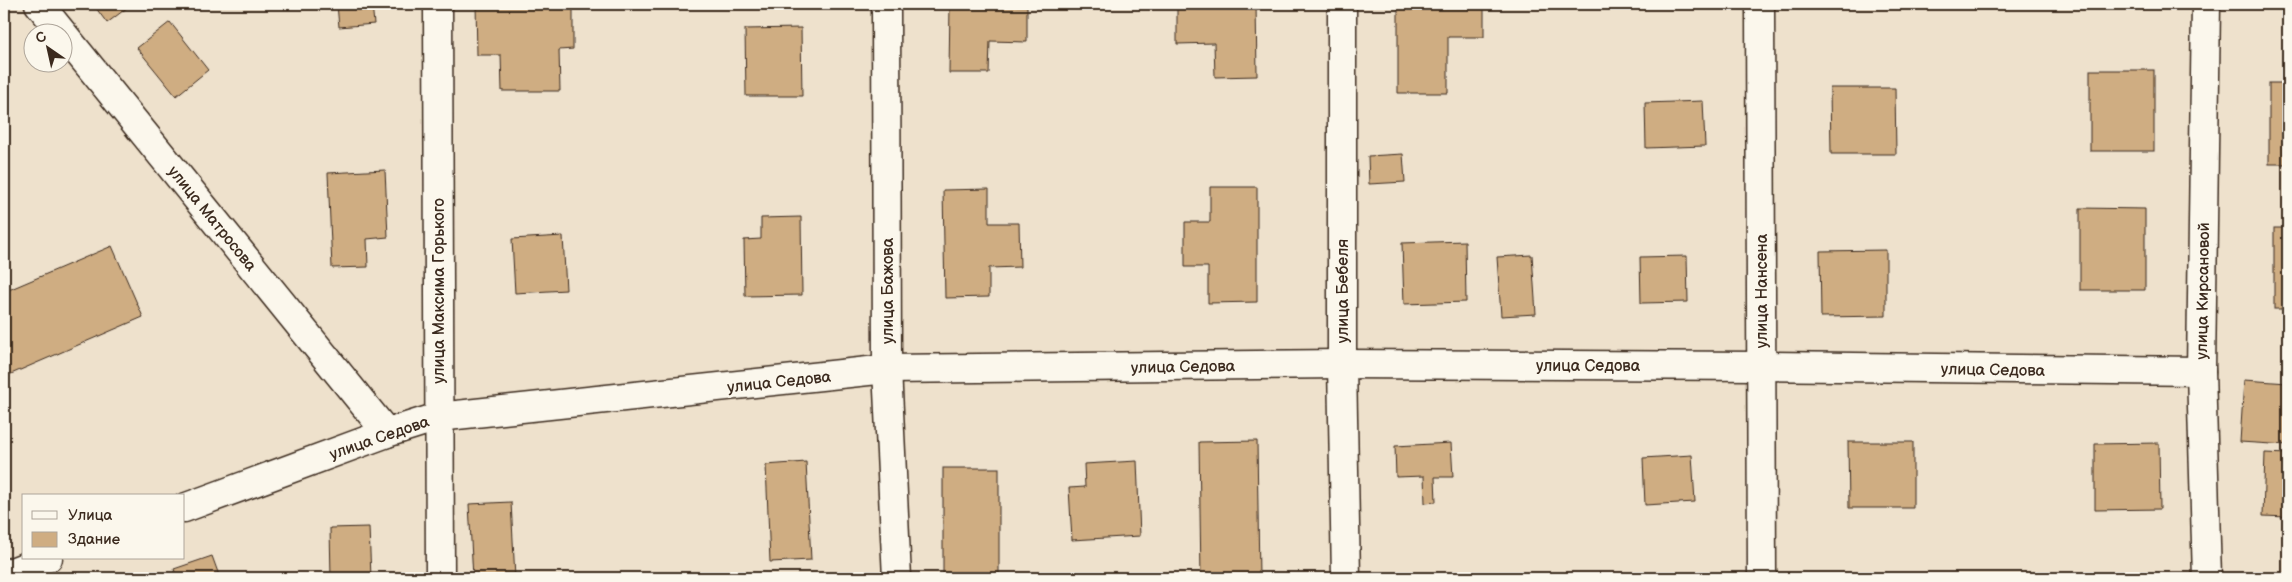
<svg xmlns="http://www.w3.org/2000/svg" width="2292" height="582" font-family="'Balsamiq Sans',sans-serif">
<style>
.building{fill:#cfad82;stroke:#3b2a1e}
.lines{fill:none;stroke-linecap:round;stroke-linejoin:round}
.minor-casing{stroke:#3b2a1e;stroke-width:31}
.tertiary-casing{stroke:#3b2a1e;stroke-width:31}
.secondary-casing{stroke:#3b2a1e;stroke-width:31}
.minor{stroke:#fbf7ec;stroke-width:28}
.tertiary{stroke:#fbf7ec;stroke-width:28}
.secondary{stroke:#fbf7ec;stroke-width:28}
.labels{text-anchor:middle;stroke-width:5;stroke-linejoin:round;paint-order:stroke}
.street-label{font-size:16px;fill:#3b2a1e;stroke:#fbf7ec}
</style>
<rect width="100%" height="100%" fill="#eee1cc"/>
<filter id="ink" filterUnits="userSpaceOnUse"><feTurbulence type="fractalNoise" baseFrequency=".02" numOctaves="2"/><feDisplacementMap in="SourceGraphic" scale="10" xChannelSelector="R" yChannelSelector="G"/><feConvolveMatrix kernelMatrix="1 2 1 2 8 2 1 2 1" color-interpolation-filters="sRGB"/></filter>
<g filter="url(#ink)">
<g class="building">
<path d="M93,4h39l-25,19z"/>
<path d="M337,4h35l2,20 -35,3z"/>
<path d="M476,4h97v45l-14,1 1,41h-58l-1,-36h-24z"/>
<path d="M950,4l77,2v36l-37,-1 -1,32h-40z"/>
<path d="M1177,4h79l1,72 -42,1 -1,-34 -37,1z"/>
<rect x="2278" y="4" width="10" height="2"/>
<path d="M1398,6h86v31h-36v56h-50z"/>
<path d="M170,22l38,48 -32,26 -39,-48z"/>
<path d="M801,28l1,68h-56l-1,-67z"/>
<rect x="2090" y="70" width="64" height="81"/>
<rect x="2269" y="83" width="19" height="81"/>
<path d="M1830,88h65l1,66h-65z"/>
<path d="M1703,101l2,45 -59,2 -1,-45z"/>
<path d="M1403,154l2,28 -36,2 -1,-28z"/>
<path d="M385,170l3,67 -21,2 1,28 -36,1 -4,-95z"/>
<path d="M1210,187h47v115l-49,1v-36h-23v-45h25z"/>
<path d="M989,189v34h30l1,44 -31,1v29l-44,1 -2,-108z"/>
<path d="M2080,208l65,1v81h-65z"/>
<path d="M801,217l1,78 -57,1 -1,-56 17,-1v-21z"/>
<rect x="2274" y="228" width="14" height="81"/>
<path d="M563,236l3,54 -51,3 -3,-54z"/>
<path d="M1465,241l1,61 -62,2 -2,-61z"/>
<path d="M112,246l31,71 -139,60v-85z"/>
<path d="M1886,250v66l-65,1 -1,-66z"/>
<path d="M1532,255l4,59 -35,2 -4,-59z"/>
<path d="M1687,256l1,46 -47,1 -1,-46z"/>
<path d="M2244,380l44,3v62l-48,-3z"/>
<path d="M1257,441l2,137h-58l-2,-136z"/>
<path d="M1848,442h65v66h-64z"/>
<path d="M1451,443l2,34h-18l1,25 -11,1 -1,-27 -28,1 -1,-31z"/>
<path d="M2159,443l1,66 -65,1v-66z"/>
<path d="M2265,453l23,1v63l-25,-1z"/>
<path d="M1692,455l3,47 -50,3 -2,-47z"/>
<path d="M1137,461l3,75 -68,4 -3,-52 16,-1 -1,-23z"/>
<path d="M806,462l5,98 -41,2 -4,-97z"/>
<rect x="943" y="468" width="56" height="110"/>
<path d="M511,502l4,76h-42l-4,-74z"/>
<path d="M369,527l2,51h-40l-1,-50z"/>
<path d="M212,556l8,22h-43l-3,-9z"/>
</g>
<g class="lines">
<defs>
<g id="minor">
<path d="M39,4l348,429"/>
<path d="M438,4l2,574"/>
<path d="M886,4l1,365 10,209"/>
<path d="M1342,4v360l4,214"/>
<path d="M2206,4l-5,367 6,207"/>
<path d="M1761,366l440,5"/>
</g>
<g id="tertiary">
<path d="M184,508l203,-75 51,-16 449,-48 455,-5 419,2"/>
<path d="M4,575l44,-17"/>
</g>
<path id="secondary" d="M1760,4l2,574"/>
</defs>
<use href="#minor" class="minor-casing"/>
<use href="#tertiary" class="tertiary-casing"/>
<use href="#secondary" class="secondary-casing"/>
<use href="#minor" class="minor"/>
<use href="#tertiary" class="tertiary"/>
<use href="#secondary" class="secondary"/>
</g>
</g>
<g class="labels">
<g class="street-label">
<text transform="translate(213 218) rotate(51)" y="6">улица Матросова</text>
<text transform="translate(438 291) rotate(-90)" y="6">улица Максима Горького</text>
<text transform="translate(887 291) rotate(-90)" y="6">улица Бажова</text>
<text transform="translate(1342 291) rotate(-90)" y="6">улица Бебеля</text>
<text transform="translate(1761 291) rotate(-90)" y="6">улица Нансена</text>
<text transform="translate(2202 291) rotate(-89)" y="6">улица Кирсановой</text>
<text x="1588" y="371">улица Седова</text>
<text transform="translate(1183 366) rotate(-1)" y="6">улица Седова</text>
<text transform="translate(1993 369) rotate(1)" y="6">улица Седова</text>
<text transform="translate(779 381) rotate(-6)" y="6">улица Седова</text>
<text transform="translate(379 437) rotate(-19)" y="6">улица Седова</text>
</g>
</g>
<rect width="2292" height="582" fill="none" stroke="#fbf7ec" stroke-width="20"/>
<rect x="10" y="10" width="2272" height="562" fill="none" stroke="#3b2a1e" stroke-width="2" filter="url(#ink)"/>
<rect x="22" y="494" width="162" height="65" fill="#fbf7ec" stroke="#aea59a"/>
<rect x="32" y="511" width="25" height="8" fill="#fbf7ec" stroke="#aea59a"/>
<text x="68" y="520" font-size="15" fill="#3b2a1e">Улица</text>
<rect x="32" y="532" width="25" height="15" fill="#cfad82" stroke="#aea59a"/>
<text x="68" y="544" font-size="15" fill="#3b2a1e">Здание</text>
<g transform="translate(48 48) rotate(326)"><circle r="24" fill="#fbf7ec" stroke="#aea59a"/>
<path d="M0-4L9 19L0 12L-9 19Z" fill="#3b2a1e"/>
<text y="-8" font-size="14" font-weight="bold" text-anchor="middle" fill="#3b2a1e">С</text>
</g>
</svg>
